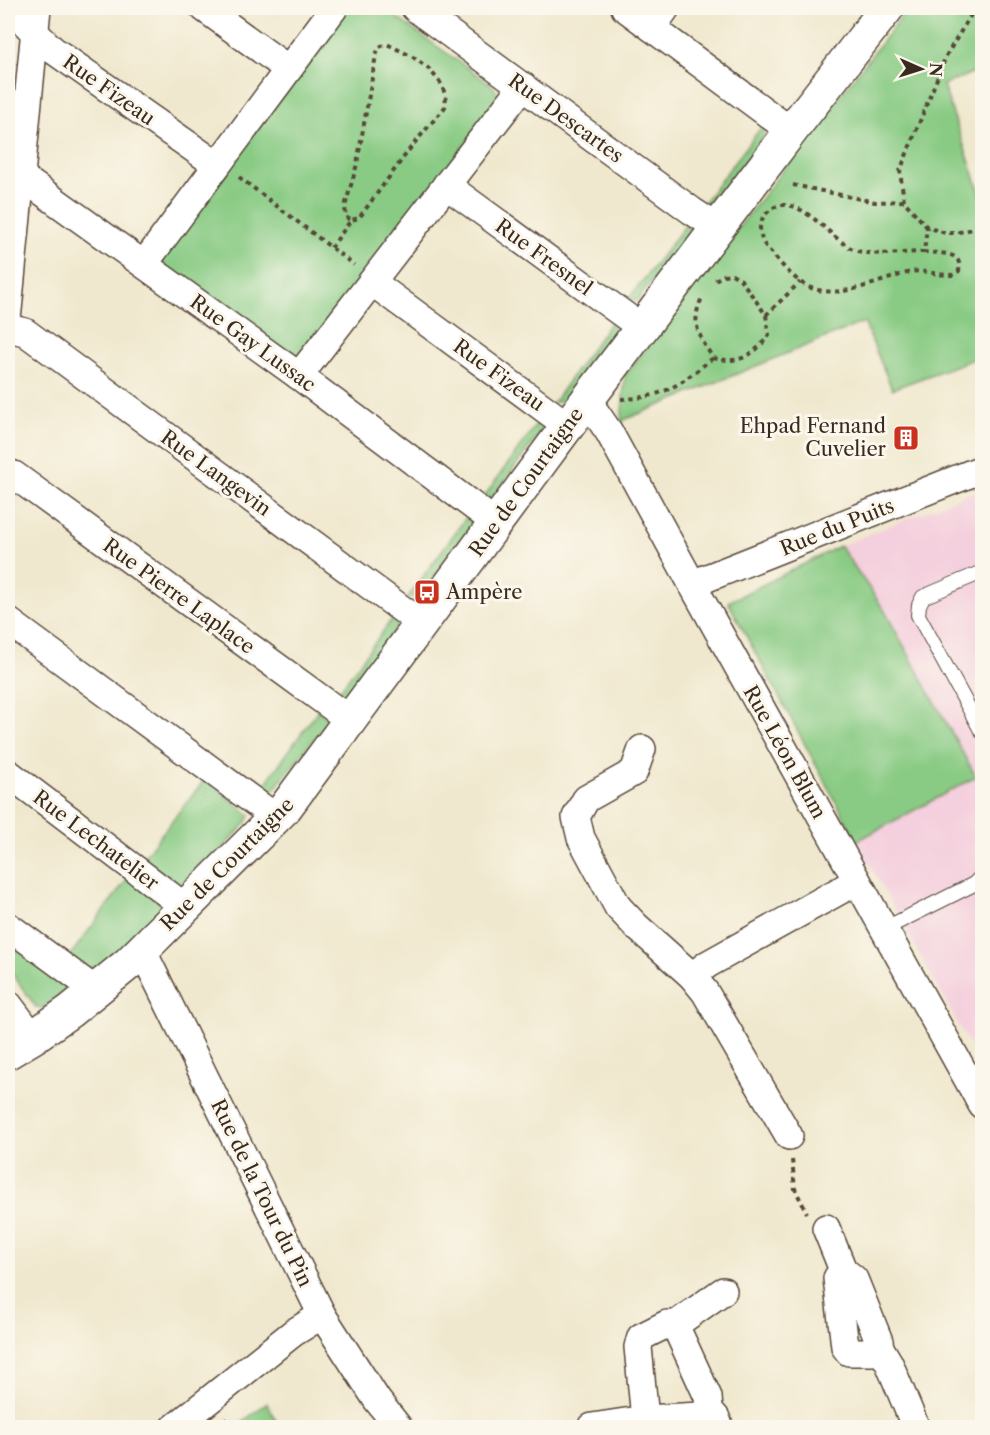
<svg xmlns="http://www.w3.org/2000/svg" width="990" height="1435" font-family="'Libre Caslon Text',serif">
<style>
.built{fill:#f4cfdd}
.green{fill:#89cb84;stroke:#627a51;stroke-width:1.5}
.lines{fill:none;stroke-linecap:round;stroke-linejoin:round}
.service-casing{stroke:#564638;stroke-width:16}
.minor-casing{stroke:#564638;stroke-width:30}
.tertiary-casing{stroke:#564638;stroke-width:36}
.path{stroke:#564638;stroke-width:4;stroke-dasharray:4.5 4.5;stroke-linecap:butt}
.service{stroke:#fff;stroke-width:14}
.minor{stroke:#fff;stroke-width:27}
.tertiary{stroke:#fff;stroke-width:33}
.labels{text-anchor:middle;stroke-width:6;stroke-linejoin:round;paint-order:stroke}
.street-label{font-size:20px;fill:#3b2a1e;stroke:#fbf7ec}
.poi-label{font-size:20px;fill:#3b2a1e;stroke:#fbf7ec;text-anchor:end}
</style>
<rect width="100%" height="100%" fill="#fbf7ec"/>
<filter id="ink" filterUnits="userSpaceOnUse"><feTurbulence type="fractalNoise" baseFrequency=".0167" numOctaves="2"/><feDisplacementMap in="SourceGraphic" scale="12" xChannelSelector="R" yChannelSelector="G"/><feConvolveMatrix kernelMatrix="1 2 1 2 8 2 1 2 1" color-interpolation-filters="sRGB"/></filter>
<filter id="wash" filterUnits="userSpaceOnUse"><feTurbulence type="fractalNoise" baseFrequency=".008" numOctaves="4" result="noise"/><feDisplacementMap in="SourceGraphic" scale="24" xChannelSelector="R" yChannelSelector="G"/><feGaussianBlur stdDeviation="1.35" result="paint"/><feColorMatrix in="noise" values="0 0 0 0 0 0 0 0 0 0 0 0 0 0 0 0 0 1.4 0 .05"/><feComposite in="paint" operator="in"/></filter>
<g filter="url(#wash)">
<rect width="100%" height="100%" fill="#f0e8ce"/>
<path class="built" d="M982,488v580l-125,-227 119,-65 -136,-230z"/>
<g class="green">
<path d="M341,8h42l110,78 4,7 -1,10 -194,259 -138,-90 -4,-17z"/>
<path d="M908,8h74v61l-39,16 39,113v158l-90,33 -28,-67 -238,97 -5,4 4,-48z"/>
<path d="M763,125l2,6 -1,5 -52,67 -11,3z"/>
<path d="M688,222l2,10 -50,65 -4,4h-9z"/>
<path d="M613,319l5,6 -2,6 -51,69 -12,3z"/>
<path d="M541,418l3,7 -1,4 -52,70 -10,2z"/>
<path d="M468,515l3,6v5l-50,69 -7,2h-6z"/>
<path d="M840,546l43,62 93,169 -119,64 -129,-239z"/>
<path d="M395,615l3,6v5l-52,69 -3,3h-9z"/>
<path d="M318,710l9,9 -1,5 -55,69 -13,1z"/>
<path d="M205,779l45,36 -3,7 -55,59c-17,8 -36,-13 -50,-22z"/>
<path d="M131,874l32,32 -2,7 -63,55h-11l-18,-11z"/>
<path d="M8,934l58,50 -2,8 -22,16 -6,-1 -28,-39z"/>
<path d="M267,1403l12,24h-43z"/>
</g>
</g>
<g filter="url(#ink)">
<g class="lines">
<defs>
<g id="service">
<path d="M982,572l-59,25 -4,8 -1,10 64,117"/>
<path d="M884,929l90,-45 8,-8"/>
</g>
<g id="minor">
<path d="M8,8c16,12 29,28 45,42l164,115"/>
<path d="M204,8l84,61"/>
<path d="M415,8l277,203 26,17"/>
<path d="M625,8l166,123"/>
<path d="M652,28l14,-20"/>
<path d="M8,167l291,209 197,147"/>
<path d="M446,185l196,143"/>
<path d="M144,264l190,-256"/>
<path d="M372,282l196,144"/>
<path d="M8,310l29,-302"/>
<path d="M8,328l17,4 397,292"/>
<path d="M299,376l224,-290"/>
<path d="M587,400l22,32 83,152 290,521"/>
<path d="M8,473l6,2 336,245"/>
<path d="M692,584l290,-115"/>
<path d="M8,621l267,196"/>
<path d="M642,749l-8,23 -48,27 -10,18 5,21 37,69 18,19 56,50 16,-12 149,-83"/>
<path d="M8,773l177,134"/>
<path d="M8,926l87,64"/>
<path d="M140,951l8,11 174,353 55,85 22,28"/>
<path d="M692,976l13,16 84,144"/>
<path d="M8,1004l25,33"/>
<path d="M826,1228l17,42 11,9 25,62 1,7 9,15 27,65"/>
<path d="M843,1270l-6,8 8,69 4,5h24l7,-4"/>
<path d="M709,1410l-1,-13 -33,-72 48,-34"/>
<path d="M645,1419l-7,-72 3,-10 26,-13 8,1"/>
<path d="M592,1427l53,-8 55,-3 9,-6 7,8 4,10"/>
<path d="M174,1428l119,-95 29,-18"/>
</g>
<path id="tertiary" d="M8,1052l25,-15 37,-26 59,-48 156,-155 278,-376 228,-301 96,-123"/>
</defs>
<use href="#service" class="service-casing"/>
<use href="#minor" class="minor-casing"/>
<use href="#tertiary" class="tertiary-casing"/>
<g class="path">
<path d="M978,8l-6,5 -26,43 -46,115 4,30 23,26 18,6h10l27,-6"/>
<path d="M239,177l115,88"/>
<path d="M793,185l82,17 29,-1"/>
<path d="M331,248l20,-28 8,-2 53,-72 33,-39 1,-11 -6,-14 -12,-14 -15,-11 -26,-13 -8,3 -3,8 -19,109 -11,39 -1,14 6,3"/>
<path d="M924,252c-19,0 -52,5 -69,-2 -24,-9 -59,-63 -86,-39 -5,4 -8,9 -9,16 0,8 2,15 7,21 10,11 20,24 32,33 33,25 78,-1 112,-9 14,-3 28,4 41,3l7,-4c4,-21 -20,-17 -35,-19l3,-25"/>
<path d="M766,315l34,-33"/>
<path d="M713,358c27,6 39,-1 56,-23l-3,-20 -25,-35 -9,-6 -8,1 -9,5"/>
<path d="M621,399c45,-1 58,-15 92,-41 -14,-22 -23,-35 -11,-60"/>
<path d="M792,1160l3,29 12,24"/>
<path d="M224,1419l9,9"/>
</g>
<use href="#service" class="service"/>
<use href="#minor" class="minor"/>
<use href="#tertiary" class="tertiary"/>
</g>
</g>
<defs>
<symbol id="building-square" viewBox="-11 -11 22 22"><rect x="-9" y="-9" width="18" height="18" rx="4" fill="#c8321e" stroke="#fbf7ec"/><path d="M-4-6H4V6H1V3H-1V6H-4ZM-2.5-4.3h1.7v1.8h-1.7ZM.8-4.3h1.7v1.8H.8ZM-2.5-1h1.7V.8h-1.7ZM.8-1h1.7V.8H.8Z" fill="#fff"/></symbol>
<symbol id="bus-square" viewBox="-11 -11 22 22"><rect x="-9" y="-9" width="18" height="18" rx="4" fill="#c8321e" stroke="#fbf7ec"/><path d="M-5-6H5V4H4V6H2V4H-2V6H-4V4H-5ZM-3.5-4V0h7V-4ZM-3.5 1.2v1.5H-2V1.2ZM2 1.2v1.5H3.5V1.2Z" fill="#fff"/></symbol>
</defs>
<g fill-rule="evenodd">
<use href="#building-square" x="891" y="423" width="30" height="30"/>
<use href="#bus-square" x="412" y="577" width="30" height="30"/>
</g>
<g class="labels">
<g class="street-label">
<text transform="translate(109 90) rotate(35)" y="7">Rue Fizeau</text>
<text transform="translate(566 118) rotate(36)" y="7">Rue Descartes</text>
<text transform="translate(544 257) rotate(36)" y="7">Rue Fresnel</text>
<text transform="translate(253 343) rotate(36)" y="7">Rue Gay Lussac</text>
<text transform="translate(499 375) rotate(36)" y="7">Rue Fizeau</text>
<text transform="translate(216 473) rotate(36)" y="7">Rue Langevin</text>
<text transform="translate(526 482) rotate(-54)" y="7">Rue de Courtaigne</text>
<text transform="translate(837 527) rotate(-22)" y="7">Rue du Puits</text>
<text transform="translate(179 596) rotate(36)" y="7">Rue Pierre Laplace</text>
<text transform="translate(785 752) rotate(61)" y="7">Rue Léon Blum</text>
<text transform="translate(96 840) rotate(37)" y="7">Rue Lechatelier</text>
<text transform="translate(227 864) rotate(-45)" y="7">Rue de Courtaigne</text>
<text transform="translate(262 1193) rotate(64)" y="7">Rue de la Tour du Pin</text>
</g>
<g class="poi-label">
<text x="886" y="433">Ehpad Fernand<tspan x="886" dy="23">Cuvelier</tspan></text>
<text x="446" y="599" text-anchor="start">Ampère</text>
</g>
</g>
<rect width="990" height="1435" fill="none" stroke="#fbf7ec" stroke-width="30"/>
<g transform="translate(921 69) rotate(93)" stroke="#fbf7ec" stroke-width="4.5" paint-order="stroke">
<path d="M0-4.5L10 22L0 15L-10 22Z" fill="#3b2a1e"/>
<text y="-9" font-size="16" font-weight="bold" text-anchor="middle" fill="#3b2a1e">N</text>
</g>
</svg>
